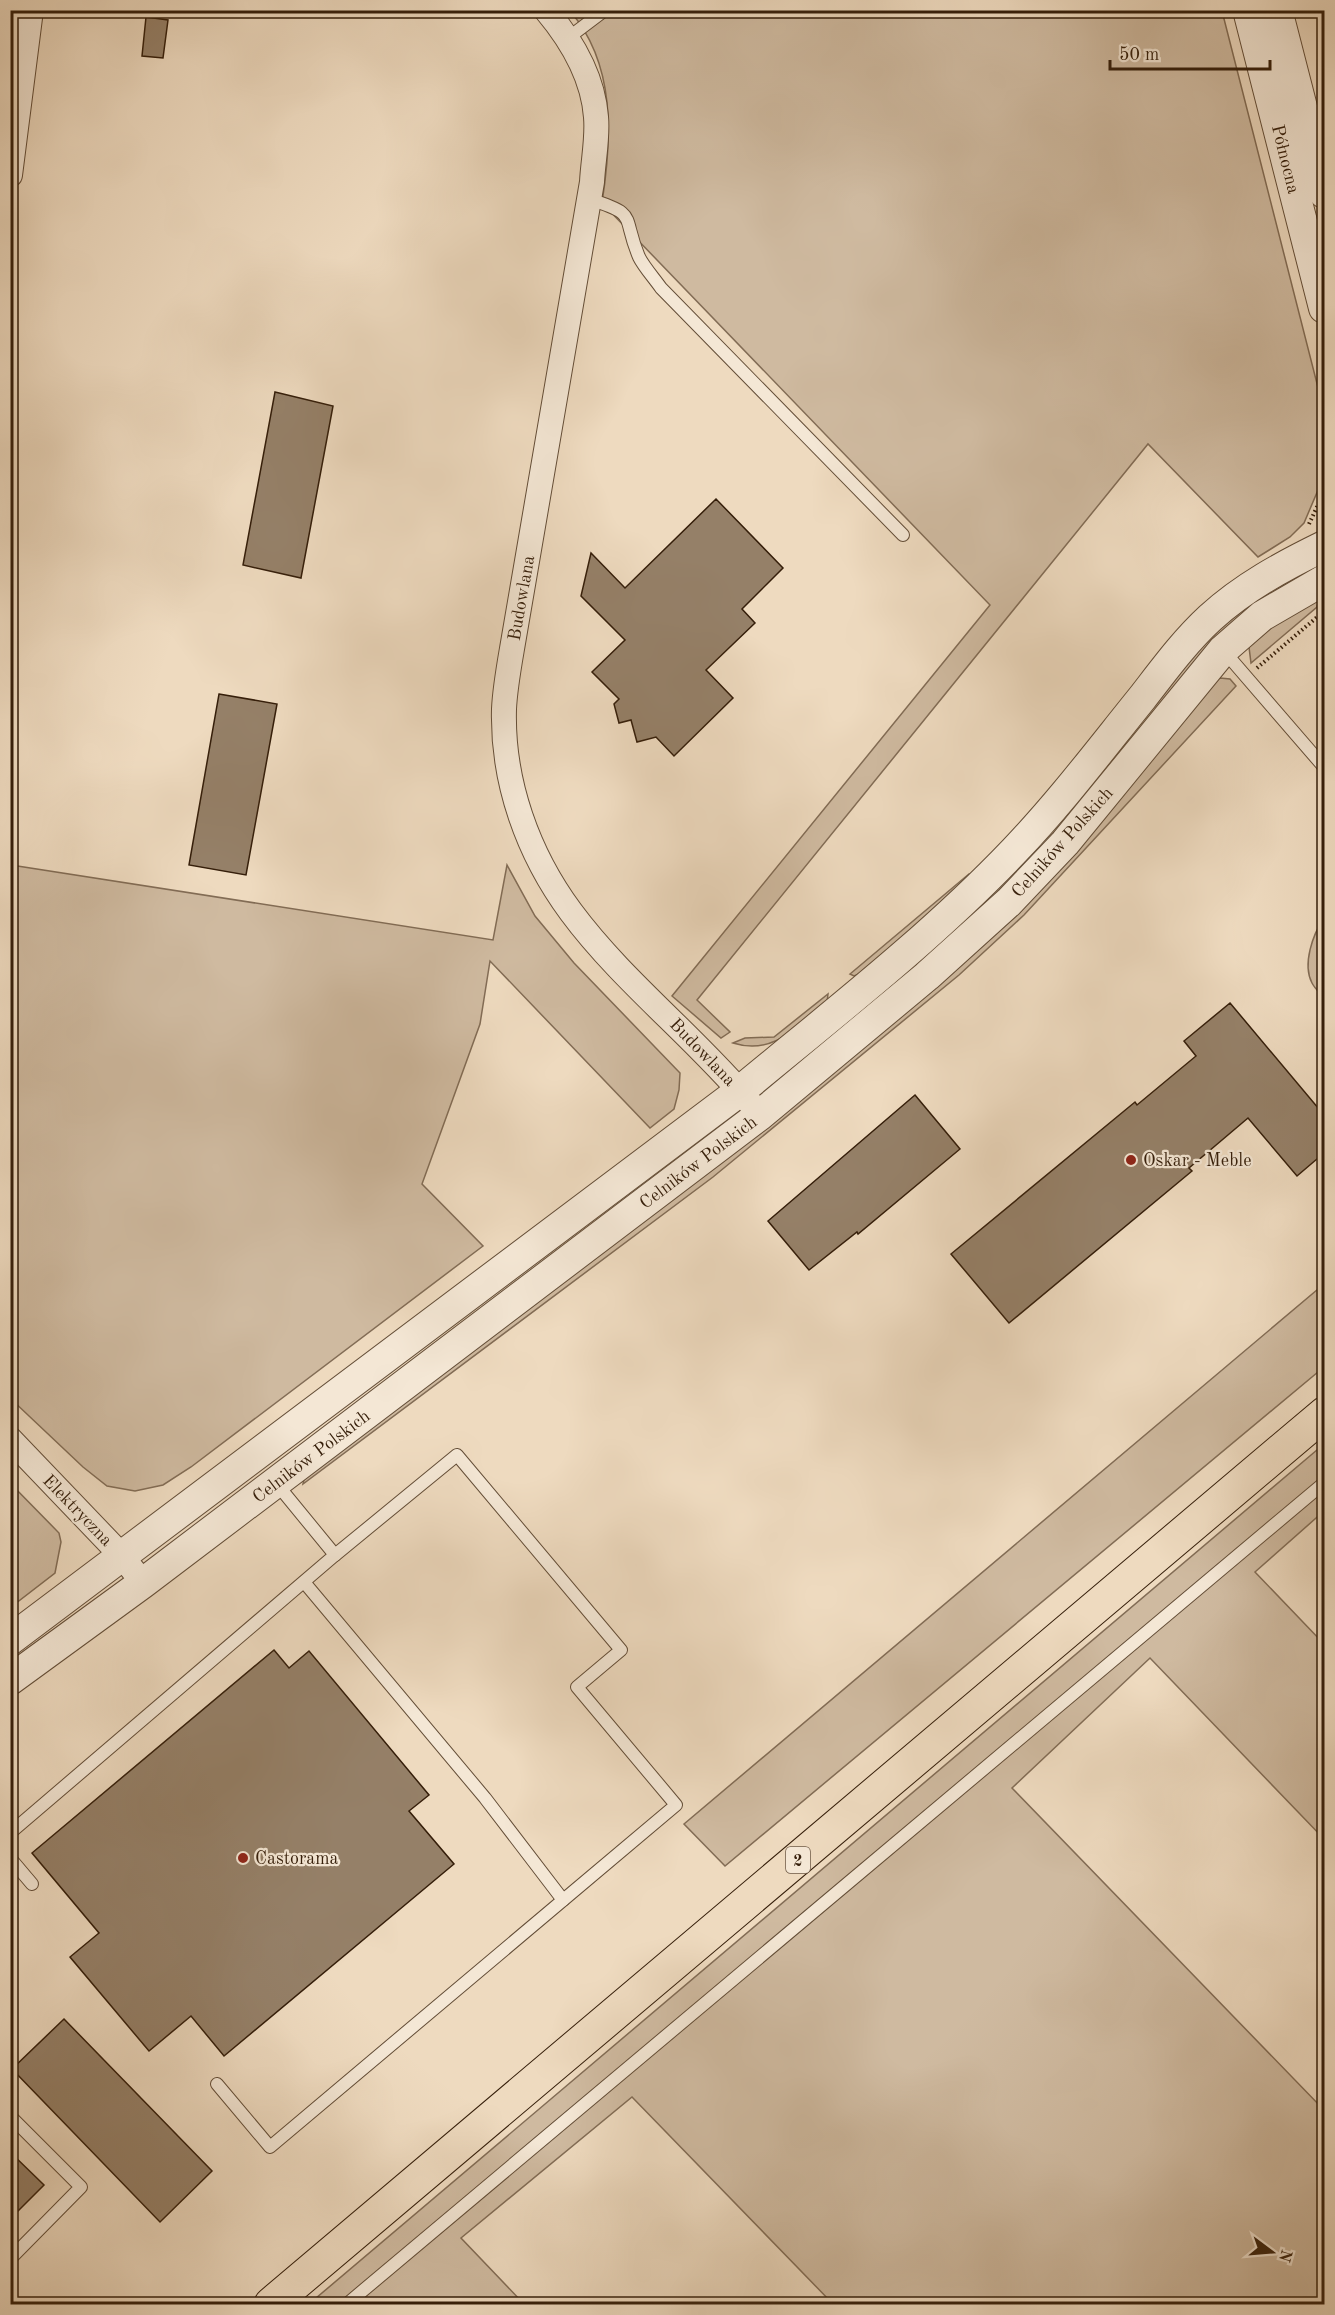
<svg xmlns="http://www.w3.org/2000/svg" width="1335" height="2315" font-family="'Old Standard TT',serif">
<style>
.green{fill:#cfbaa0;stroke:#826c55;stroke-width:1.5}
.building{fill:#958068;stroke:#351e0a;stroke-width:1.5}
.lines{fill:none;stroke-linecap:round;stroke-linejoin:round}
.service-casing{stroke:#634d37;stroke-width:14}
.minor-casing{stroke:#634d37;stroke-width:26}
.tertiary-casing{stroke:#634d37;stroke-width:32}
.trunk-casing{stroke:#351e0a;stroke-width:35}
.path{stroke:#351e0a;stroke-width:4;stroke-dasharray:1.5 3;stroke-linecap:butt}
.service{stroke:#f4e7d5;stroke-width:12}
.minor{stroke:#f4e7d5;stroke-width:24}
.tertiary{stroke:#f4e7d5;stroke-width:30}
.trunk{stroke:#eedabf;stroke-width:33}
.poi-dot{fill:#8f2418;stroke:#f4e7d5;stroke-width:2}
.labels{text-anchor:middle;stroke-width:4.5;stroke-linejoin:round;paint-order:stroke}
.shield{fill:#f4e7d5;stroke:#6e5a47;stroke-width:1.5}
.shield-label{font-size:16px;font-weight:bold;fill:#351e0a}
.street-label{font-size:18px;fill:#351e0a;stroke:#f4e7d5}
.poi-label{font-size:18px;fill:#351e0a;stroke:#f4e7d5;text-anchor:start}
</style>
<rect width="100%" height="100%" fill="#eedabf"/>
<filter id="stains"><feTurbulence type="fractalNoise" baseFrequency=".00333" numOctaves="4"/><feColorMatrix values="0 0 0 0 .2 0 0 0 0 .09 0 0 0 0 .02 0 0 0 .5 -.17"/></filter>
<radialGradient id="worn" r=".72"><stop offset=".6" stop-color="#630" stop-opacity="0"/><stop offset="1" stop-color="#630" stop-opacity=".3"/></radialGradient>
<g class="green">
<path d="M570,11h652l102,400v65l-20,47 -14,14 -32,20 -110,-113 -451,556 33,32 -9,6 -49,-42 318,-391 -388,-402c10,-65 14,-139 -32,-192z"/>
<path d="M1301,570l3,9 -279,292 -228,201 -7,-9 439,-446z"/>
<path d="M1316,599l3,1 -2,7 -66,56 -2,-16 3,-7z"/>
<path d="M1220,678l10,1 6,7 -212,229 -65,60 -246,202 -410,307 1,-5 446,-340 463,-459z"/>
<path d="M11,865l482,75 14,-75 28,51 39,47 106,110 -1,17 -5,19 -24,19 -160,-167 -10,63 -58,160 61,62 -292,221 -28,18 -28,6 -28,-5 -24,-19 -72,-68z"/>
<path d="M969,874l3,3 -108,95 -10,4 -4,-2z"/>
<path d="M1324,918v80c-3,-4 -9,-9 -12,-15 -10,-19 1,-49 12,-65z"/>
<path d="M828,994l-1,8c-30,24 -53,54 -94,41l12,-5 29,-1z"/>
<path d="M1324,1284v83l-599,499 -41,-42z"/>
<path d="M1324,1444v67l-69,61 69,72v195l-174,-181 -138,130 312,322v194h-491l-201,-207 -171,141 63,66h-215z"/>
<path d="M11,1484l48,49 2,9 -6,31 -44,34z"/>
</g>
<g class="building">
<path d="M146,17l22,3 -5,38 -21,-2z"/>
<path d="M275,392l58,14 -32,172 -58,-13z"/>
<path d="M716,499l67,69 -41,41 13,14 -49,47 27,28 -59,58 -18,-19 -19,5 -6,-22 -12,3 -5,-19 5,-5 -27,-27 33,-32 -44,-44 10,-43 34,35z"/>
<path d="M219,694l58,10 -31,171 -57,-10z"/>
<path d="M1230,1003l94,112v38l-27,23 -49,-58 -59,50 3,3 -183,152 -58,-69 184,-152 2,3 59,-49 -12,-15z"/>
<path d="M915,1095l45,54 -102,85 -1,-2 -48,38 -41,-49z"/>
<path d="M274,1650l15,18 20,-17 120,144 -20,16 45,53 -230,192 -33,-40 -42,35 -79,-94 29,-24 -67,-80z"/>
<path d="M64,2019l148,152 -52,51 -148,-153z"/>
<path d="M10,2152l34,33 -34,34z"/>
</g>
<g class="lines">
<defs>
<g id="service">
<path d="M568,38l37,-28"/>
<path d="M589,199c51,16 32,16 50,58 5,10 15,21 22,31l242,247"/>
<path d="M1223,650l101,117"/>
<path d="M304,1582l181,216 78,102"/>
<path d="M10,1833l325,-278 -59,-72"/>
<path d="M10,1858l22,26"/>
<path d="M217,2084l53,63 406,-342 -99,-118 44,-37 -164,-195 -122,100"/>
<path d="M10,2116l71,71 -71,72"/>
<path d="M347,2304l977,-821"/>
</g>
<g id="minor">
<path d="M546,10c26,31 47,66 50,107 2,21 -3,44 -4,65l-78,455c-4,24 -9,49 -10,72 -2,73 24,145 67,203 51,69 125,126 180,192"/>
<path d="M10,175l21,-165"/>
<path d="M10,1439l112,117 21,27"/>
</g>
<g id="tertiary">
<path d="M1248,10l76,298"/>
<path d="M1277,10l47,183"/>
<path d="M10,1640l730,-549c93,-77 190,-152 274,-240 46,-48 86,-101 128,-153 21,-27 42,-56 68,-80 34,-31 73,-52 114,-72"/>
<path d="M10,1680l133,-97 617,-468 167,-139 82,-74 56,-59 158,-193 39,-34 62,-36"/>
</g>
<path id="trunk" d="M271,2304l1053,-890"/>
</defs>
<use href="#service" class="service-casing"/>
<use href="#minor" class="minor-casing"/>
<use href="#tertiary" class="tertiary-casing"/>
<use href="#trunk" class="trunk-casing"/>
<g class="path">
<path d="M1309,524l15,-32"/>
<path d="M1257,668l65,-55"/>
</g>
<use href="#service" class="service"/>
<use href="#minor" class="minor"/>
<use href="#tertiary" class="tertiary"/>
<use href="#trunk" class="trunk"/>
</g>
<g class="poi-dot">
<circle cx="1131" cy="1160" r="6"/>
<circle cx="243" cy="1858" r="6"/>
</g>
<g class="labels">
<rect class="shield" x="786" y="1847" width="24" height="26" rx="4.5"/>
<g class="shield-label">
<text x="798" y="1866">2</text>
</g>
<g class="street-label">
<text transform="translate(1286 159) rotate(76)" y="6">Północna</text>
<text transform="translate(521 598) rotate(-80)" y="6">Budowlana</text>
<text transform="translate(1062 842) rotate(-48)" y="6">Celników Polskich</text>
<text transform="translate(703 1052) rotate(46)" y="6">Budowlana</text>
<text transform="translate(698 1162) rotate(-37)" y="6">Celników Polskich</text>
<text transform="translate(311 1456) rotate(-37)" y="6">Celników Polskich</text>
<text transform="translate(78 1510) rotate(46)" y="6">Elektryczna</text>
</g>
<g class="poi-label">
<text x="1143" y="1166">Oskar - Meble</text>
<text x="255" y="1864">Castorama</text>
</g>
</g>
<rect width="1335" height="2315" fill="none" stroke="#eedabf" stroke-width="36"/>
<rect x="12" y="12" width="1311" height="2291" fill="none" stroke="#351e0a" stroke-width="3"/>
<rect x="18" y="18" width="1299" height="2279" fill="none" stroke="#351e0a" stroke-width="1.5"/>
<g transform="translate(1272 2252) rotate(106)" stroke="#f4e7d5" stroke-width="4.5" paint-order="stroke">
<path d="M0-4.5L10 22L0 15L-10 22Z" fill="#351e0a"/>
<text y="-9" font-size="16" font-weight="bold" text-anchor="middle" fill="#351e0a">N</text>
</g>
<path d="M1110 60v9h160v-9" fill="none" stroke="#351e0a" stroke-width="3"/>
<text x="1119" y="60" font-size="18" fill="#351e0a" stroke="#f4e7d5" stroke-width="4.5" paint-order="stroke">50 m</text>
<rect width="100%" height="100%" filter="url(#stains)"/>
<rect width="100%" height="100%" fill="url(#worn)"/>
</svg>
